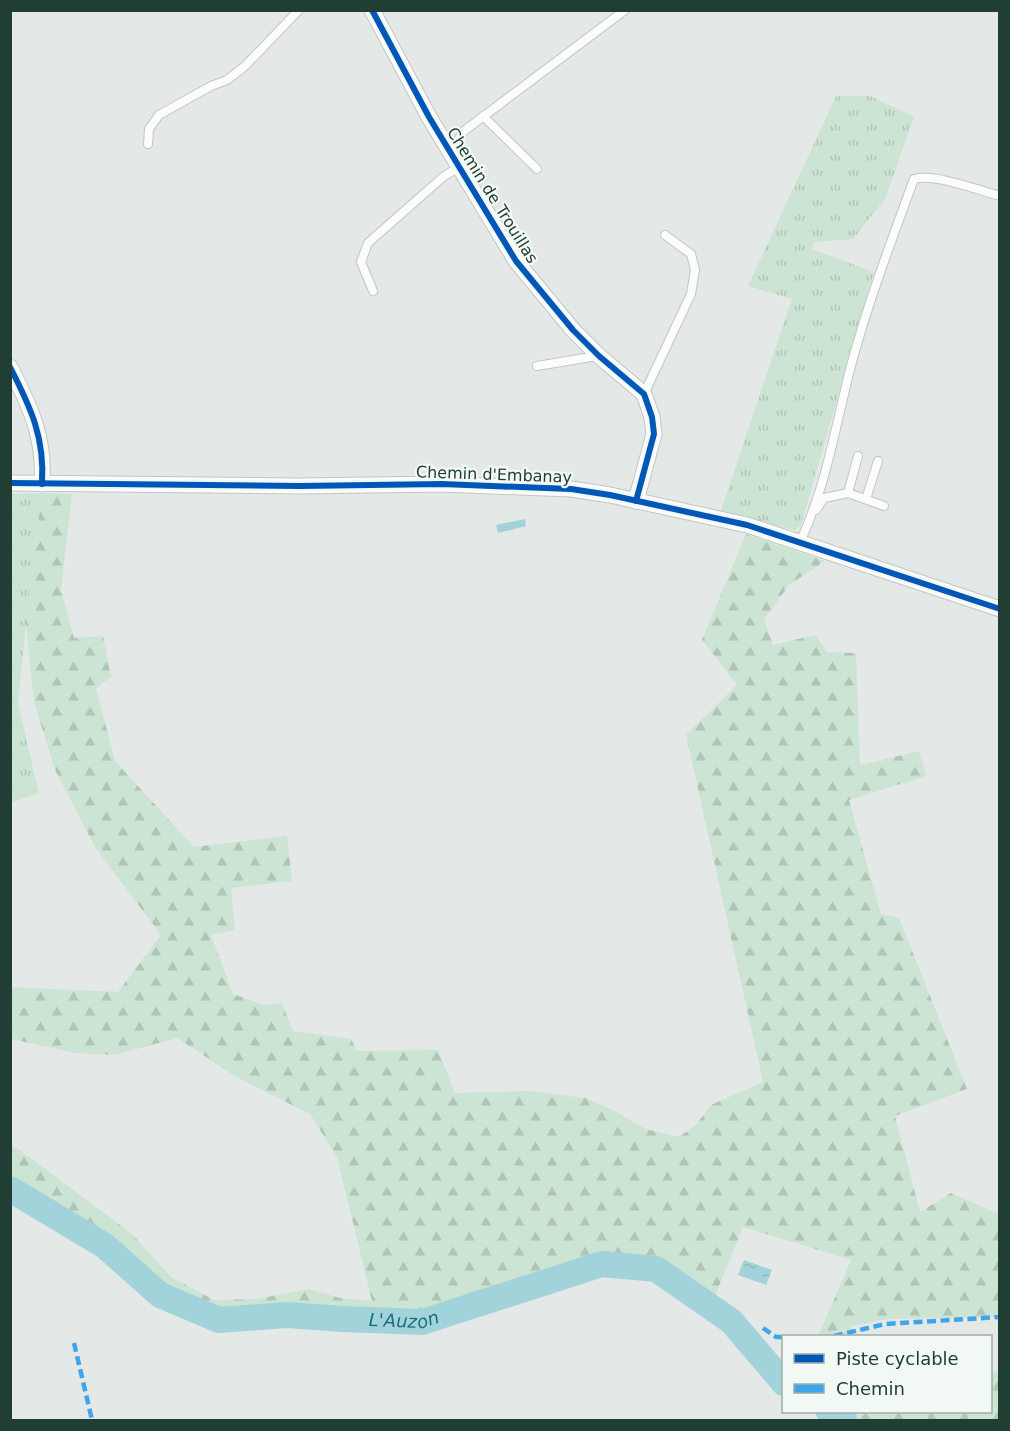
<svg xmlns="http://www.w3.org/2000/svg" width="1010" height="1431" font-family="'DejaVu Sans',sans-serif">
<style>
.grass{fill:url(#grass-tufts)}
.forest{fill:url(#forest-firs)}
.water{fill:url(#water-ripples)}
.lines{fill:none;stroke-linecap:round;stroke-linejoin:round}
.river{stroke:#a3d3da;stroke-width:26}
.lane-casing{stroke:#c1c6c4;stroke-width:10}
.street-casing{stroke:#c1c6c4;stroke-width:17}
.lane{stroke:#fbfcfb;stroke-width:8}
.street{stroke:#fbfcfb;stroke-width:15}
.quiet{stroke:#3ea4eb;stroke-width:4.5;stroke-dasharray:9 4.5;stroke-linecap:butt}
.cycleway-casing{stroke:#f2f9f5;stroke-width:10}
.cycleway{stroke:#0057b8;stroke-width:6}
.labels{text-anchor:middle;stroke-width:4.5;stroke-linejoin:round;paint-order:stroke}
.street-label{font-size:16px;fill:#213e35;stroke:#f2f9f5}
.water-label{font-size:18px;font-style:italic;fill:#186e7c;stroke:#f2f9f5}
</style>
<defs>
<pattern id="grass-tufts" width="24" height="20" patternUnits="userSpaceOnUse" patternTransform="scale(1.5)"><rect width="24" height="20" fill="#cce4d3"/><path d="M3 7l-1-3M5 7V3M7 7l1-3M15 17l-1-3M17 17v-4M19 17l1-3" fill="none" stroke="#afc5b6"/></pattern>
<pattern id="forest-firs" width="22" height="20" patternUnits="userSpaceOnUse" patternTransform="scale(1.5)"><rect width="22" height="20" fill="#cce4d3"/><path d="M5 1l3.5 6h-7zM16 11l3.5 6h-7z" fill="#afc5b6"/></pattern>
<pattern id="water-ripples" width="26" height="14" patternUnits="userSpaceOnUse" patternTransform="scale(1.5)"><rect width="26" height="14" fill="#a3d3da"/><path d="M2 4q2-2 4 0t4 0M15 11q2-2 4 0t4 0" fill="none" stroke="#8cb6bc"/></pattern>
</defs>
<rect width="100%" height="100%" fill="#e4e9e7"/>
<g class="grass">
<path d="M836,96h34l44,21 -29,82 -32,40 -39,3 -2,7 62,23 -73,253 -6,5 -75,-17 72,-214 -44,-13z"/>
<path d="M42,493l-16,130 -8,80 21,91 -28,8 -1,-308z"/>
</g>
<g class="forest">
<path d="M42,493l30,1 -11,96 13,48 29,-2 8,41 -15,11 19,73 79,86 93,-11 5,45 -61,7 4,42 -24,5 22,59 31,11 18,-2 11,28 58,8 6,12 81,-1 17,43 75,-2 55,7 30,13 30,18 34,8 17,-12 15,-20 52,-23 -77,-347 51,-50 -35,-45 44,-106 79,27 -36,24 -25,35 9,25 42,-10 12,17 29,1 4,112 59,-14 7,25 -77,24 32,114 18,4 68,171 -72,27 25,96 31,-19 48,21v103l-111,2 -37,7 2,10h-35l33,-76 -108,-33 -28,69 -58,-36 -55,-2 -184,59 -130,-7 -69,2 -55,-23 -58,-49 -95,-56v-38l6,2 114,85 40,44 43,23 42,-1 53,-10 31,9 32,3 -35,-144 -27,-43 -72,-36 -61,-40 -62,17 -39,-2 -65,-14v-52l107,5 43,-57 -66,-88 -40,-77 -21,-68 -8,-79z"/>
<path d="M999,1371v49h-142l-15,-8h148l1,-40z"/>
</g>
<g class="water">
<path d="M525,519l1,7 -28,7 -2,-8z"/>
<path d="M744,1260l28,10 -6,15 -28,-10z"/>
</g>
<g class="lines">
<g class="river">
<path id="s1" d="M10,1189l95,57 55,49 59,25 68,-5 56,4 79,3 180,-58 54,5 75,52 53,62"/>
<path d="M829,1412l15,8"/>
</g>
<defs>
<g id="lane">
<path d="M483,116l54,53"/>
<path d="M148,144l1,-15 10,-14 52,-29 16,-6 18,-14 54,-56"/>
<path d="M450,152l14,-21 161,-121"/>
<path d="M373,291l-12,-29 7,-19 75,-66 16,-10"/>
<path d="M537,366l60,-10"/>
<path d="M644,394l47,-100 4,-24 -4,-16 -26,-19"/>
<path d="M848,493l10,-37"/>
<path d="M866,499l12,-38"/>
<path d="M816,510l8,-12 24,-5 36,13"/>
<path d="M800,542c27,-57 36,-120 52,-180 17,-62 40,-123 62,-183 20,-6 64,11 86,17"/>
</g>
<g id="street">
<path d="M372,10l57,107 87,144 57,69 26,26 45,38 8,23 2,17 -18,67"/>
<path d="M10,367c21,41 35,71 32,117"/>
<path d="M10,483l289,3 143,-2 129,5 39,6 137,30 253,84"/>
</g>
</defs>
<use href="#lane" class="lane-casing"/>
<use href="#street" class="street-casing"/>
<use href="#lane" class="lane"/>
<use href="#street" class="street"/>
<g class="quiet">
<path d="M763,1328l13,9h8"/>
<path d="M834,1336l51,-12 115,-7"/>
<path d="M74,1343l18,77"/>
</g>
<defs>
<g id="cycleway">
<path d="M372,10l57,107 87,144 57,69 26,26 45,38 8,23 2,17 -18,67"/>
<path d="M10,367c21,41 35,71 32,117"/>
<path d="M10,483l289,3 143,-2 129,5 39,6 137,30 253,84"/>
</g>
</defs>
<use href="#cycleway" class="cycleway-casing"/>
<use href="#cycleway" class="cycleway"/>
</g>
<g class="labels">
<g class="street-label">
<text transform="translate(493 195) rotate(58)" y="6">Chemin de Trouillas</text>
<text transform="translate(494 474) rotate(2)" y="6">Chemin d'Embanay</text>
</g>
<g class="water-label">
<text dy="6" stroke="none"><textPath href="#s1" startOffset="434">L'Auzon</textPath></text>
</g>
</g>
<rect width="1010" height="1431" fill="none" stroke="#213e35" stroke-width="24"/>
<rect x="782" y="1335" width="210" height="78" fill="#f2f9f5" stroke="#9eaea8" stroke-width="1.5"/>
<rect x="794" y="1354" width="30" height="9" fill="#0057b8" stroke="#9eaea8" stroke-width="1.5"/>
<text x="836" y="1365" font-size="18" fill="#213e35">Piste cyclable</text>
<rect x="794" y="1384" width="30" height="9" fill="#3ea4eb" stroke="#9eaea8" stroke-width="1.5"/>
<text x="836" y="1395" font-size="18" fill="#213e35">Chemin</text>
</svg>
